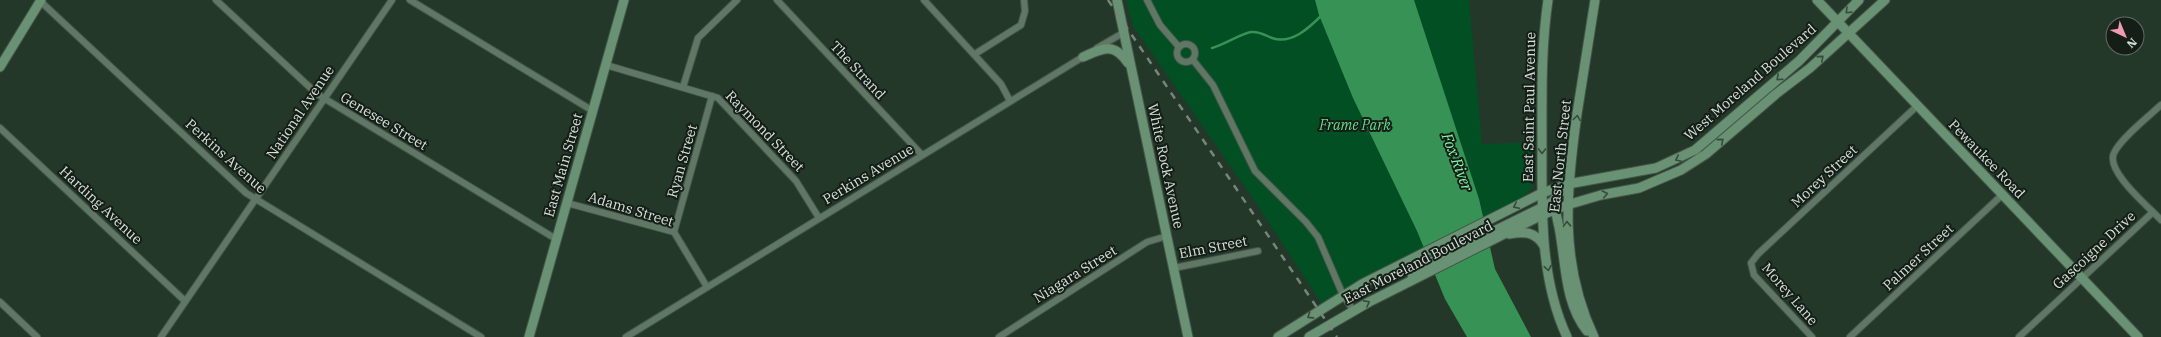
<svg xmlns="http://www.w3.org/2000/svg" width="2161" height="337" font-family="'IBM Plex Serif',serif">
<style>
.green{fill:#024f24}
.water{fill:#379255}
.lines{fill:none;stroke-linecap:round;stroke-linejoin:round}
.stream{stroke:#379255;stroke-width:2.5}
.street-casing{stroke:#445649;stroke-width:8}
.secondary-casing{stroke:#445649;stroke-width:11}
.street{stroke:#617766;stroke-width:6}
.secondary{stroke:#699173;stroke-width:9}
.rail{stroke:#76877a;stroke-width:2.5;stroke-dasharray:7 7;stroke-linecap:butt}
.oneway{stroke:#364b3b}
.labels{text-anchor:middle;stroke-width:4;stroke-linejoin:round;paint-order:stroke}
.street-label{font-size:14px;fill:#d5e2d8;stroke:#141d16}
.park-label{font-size:14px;font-style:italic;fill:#67db8a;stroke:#141d16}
.water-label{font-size:15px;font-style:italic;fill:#8afdaa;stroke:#141d16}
</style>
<rect width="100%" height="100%" fill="#243829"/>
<path class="green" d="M1126,0h343l13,144 50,-2v46l-7,8 -107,57 -14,4 -82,47 -68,-104 -121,-174z"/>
<path class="water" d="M1315,0h99l65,199 16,70 36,68h-64l-22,-38 -28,-68 -64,-133 -34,-83z"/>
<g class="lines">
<path class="stream" d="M1212,48c12,-3 30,-15 39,-16 9,-1 13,3 21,6 19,7 37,-10 50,-23"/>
<defs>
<g id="street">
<path d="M39,0l207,193 235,144"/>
<path d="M216,0l101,94 239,145"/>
<path d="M410,0l183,111"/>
<path d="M777,0l145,155"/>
<path d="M924,0l77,84 9,17"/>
<path d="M1147,0l13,25 19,22"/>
<circle cx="1186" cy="53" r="9"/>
<path d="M1097,48l26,-15"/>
<path d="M975,54l46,-29 4,-14 -1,-11"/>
<path d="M1193,60l20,25 42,86 51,51 12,15 25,58 10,15"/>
<path d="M606,65l112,33 78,83 23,37"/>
<path d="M683,87l15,-49 39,-38"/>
<path d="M2161,105c-12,11 -41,34 -47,48 -9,18 35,54 47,67"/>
<path d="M0,128l185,173"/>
<path d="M567,203l107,29 33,55"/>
<path d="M674,232l38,-136"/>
<path d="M1174,268l84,-17"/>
<path d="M0,302l37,35"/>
<path d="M161,337l231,-337"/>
<path d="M626,337l460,-282"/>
<path d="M999,337l148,-95 20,-6"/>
<path d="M1812,337l-58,-62 -3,-12 7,-9 159,-148"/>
<path d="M1850,337l152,-142"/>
<path d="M2019,337l134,-125"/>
</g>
<g id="secondary">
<path d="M1117,0l71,337"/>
<path d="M1548,0c-7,48 -6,94 -6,142 0,65 -3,135 25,195"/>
<path d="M1817,0l321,337"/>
<path d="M1083,57c20,-9 31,-15 45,6"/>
<path d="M0,67l41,-67"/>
<path d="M1553,206c4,7 4,14 6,21 7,35 5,75 28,104"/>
<path d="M1509,234c16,-3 27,-2 35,12"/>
<path d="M1412,275l15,-11 114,-56 11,-6 16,-18"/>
<path d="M529,337l95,-337"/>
<path d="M1278,337l84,-53 180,-91 26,-9 88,-16 39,-18 104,-89 60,-61"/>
<path d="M1309,337l60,-35 173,-87 25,-10 34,-10 38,-7 42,-18 25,-16 70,-60 34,-26 75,-68"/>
<path d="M1594,337c-35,-74 -28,-145 -17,-223 6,-38 12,-76 18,-114"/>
</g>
</defs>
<use href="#street" class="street-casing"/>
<use href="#secondary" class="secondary-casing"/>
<use href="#street" class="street"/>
<use href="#secondary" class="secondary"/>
<path class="rail" d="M1108,0l229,337"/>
</g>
<defs><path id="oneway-chevron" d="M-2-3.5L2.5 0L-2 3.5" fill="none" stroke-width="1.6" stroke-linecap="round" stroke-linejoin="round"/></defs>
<g class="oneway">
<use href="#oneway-chevron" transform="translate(1848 11) rotate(136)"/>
<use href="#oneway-chevron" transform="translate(1821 58) rotate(-41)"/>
<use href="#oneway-chevron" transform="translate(1779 78) rotate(138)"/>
<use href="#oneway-chevron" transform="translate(1577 118) rotate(-82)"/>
<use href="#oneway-chevron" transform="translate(1721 141) rotate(-40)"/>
<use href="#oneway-chevron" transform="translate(1542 151) rotate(90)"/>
<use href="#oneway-chevron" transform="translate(1678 159) rotate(155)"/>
<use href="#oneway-chevron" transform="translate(1605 194) rotate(-12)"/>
<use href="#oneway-chevron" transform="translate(1516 206) rotate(154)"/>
<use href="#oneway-chevron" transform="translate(1567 224) rotate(-92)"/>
<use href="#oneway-chevron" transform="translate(1548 268) rotate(81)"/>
<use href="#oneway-chevron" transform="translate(1367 303) rotate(-28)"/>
<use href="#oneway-chevron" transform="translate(1310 316) rotate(147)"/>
</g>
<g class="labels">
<g class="street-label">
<text transform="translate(858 70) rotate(47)" y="5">The Strand</text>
<text transform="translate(1750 82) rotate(-41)" y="5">West Moreland Boulevard</text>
<text transform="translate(1529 107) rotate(-89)" y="5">East Saint Paul Avenue</text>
<text transform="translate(300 112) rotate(-56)" y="5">National Avenue</text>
<text transform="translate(384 121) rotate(31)" y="5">Genesee Street</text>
<text transform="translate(765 131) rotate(46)" y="5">Raymond Street</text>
<text transform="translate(226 156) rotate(42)" y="5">Perkins Avenue</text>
<text transform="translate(1560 156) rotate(-84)" y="5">East North Street</text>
<text transform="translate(1987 159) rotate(46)" y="5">Pewaukee Road</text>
<text transform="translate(682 161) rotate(-74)" y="5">Ryan Street</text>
<text transform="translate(563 165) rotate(-74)" y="5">East Main Street</text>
<text transform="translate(1166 166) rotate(78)" y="5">White Rock Avenue</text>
<text transform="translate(868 174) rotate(-31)" y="5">Perkins Avenue</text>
<text transform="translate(1824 176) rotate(-43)" y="5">Morey Street</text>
<text transform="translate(101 205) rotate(43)" y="5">Harding Avenue</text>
<text transform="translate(631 209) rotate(17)" y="5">Adams Street</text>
<text transform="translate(1213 247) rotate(-11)" y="5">Elm Street</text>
<text transform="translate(2094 250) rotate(-43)" y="5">Gascoigne Drive</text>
<text transform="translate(1918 257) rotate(-43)" y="5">Palmer Street</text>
<text transform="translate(1418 262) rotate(-27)" y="5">East Moreland Boulevard</text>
<text transform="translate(1075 274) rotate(-32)" y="5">Niagara Street</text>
<text transform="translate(1790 294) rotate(49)" y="5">Morey Lane</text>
</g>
<g class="park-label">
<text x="1355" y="130">Frame Park</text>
</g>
<g class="water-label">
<text transform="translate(1457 162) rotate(69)" y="5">Fox River</text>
</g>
</g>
<g transform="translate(2125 36) rotate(136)"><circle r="19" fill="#141d16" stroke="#616c64"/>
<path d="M0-3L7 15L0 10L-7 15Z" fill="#f19ab3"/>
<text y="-6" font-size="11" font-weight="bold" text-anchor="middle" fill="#d5e2d8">N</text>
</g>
</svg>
